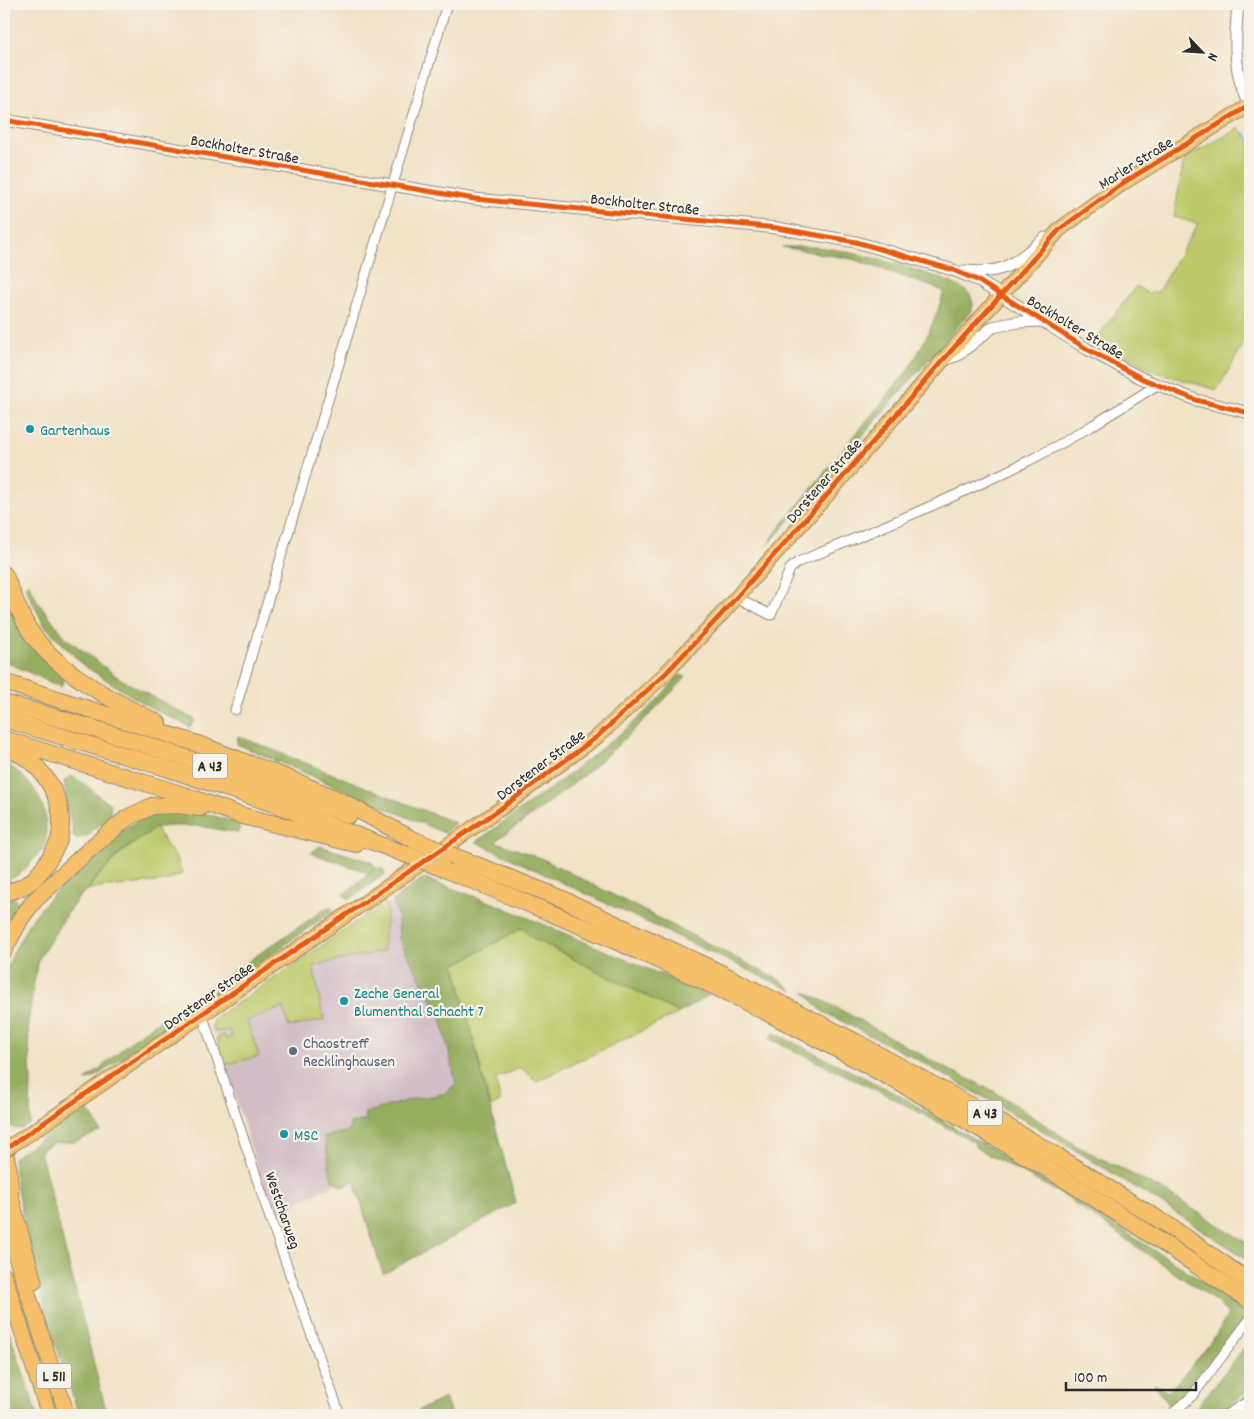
<svg xmlns="http://www.w3.org/2000/svg" width="1254" height="1419" font-family="Dekko,sans-serif">
<style>
.industrial{fill:#d2bdc6}
.green{fill:#bdca6c;stroke:#747a4c}
.forest{fill:#96ae60;stroke:#606c46}
.lines{fill:none;stroke-linecap:round;stroke-linejoin:round}
.stream{stroke:#55bad3;stroke-width:2.5}
.minor-casing{stroke:#8e8678;stroke-width:11}
.tertiary-casing{stroke:#8e8678;stroke-width:13}
.primary-casing{stroke:#8e8678;stroke-width:16}
.trunk-casing{stroke:#8e8678;stroke-width:17}
.motorway-casing{stroke:#8e8678;stroke-width:18}
.minor{stroke:#fff;stroke-width:9}
.tertiary{stroke:#fff;stroke-width:11}
.primary{stroke:#f6c06b;stroke-width:14}
.trunk{stroke:#f6c06b;stroke-width:15}
.motorway{stroke:#f6c06b;stroke-width:16}
.primary-bridge-casing{stroke:#8e8678;stroke-width:16;stroke-linecap:butt}
.motorway-bridge-casing{stroke:#8e8678;stroke-width:18;stroke-linecap:butt}
.primary-bridge{stroke:#f6c06b;stroke-width:14}
.motorway-bridge{stroke:#f6c06b;stroke-width:16}
.cycleway-casing{stroke:#f7f3e8;stroke-width:8}
.cycleway{stroke:#e8590c;stroke-width:5}
.culture-dot{fill:#0f9aa8;stroke:#f7f3e8;stroke-width:2}
.service-dot{fill:#5c6f8a;stroke:#f7f3e8;stroke-width:2}
.labels{text-anchor:middle;stroke-width:4.5;stroke-linejoin:round;paint-order:stroke}
.shield{fill:#f7f3e8;stroke:#686764;stroke-width:1}
.shield-label{font-size:15px;font-weight:bold;fill:#2b2b2b}
.street-label{font-size:16px;fill:#2b2b2b;stroke:#f7f3e8}
.culture-label{font-size:16px;fill:#0d838f;stroke:#f7f3e8;text-anchor:start}
.service-label{font-size:16px;fill:#4e5e75;stroke:#f7f3e8;text-anchor:start}
</style>
<rect width="100%" height="100%" fill="#f7f3e8"/>
<filter id="ink" filterUnits="userSpaceOnUse"><feTurbulence type="fractalNoise" baseFrequency=".02" numOctaves="2"/><feDisplacementMap in="SourceGraphic" scale="10" xChannelSelector="R" yChannelSelector="G"/><feConvolveMatrix kernelMatrix="1 2 1 2 8 2 1 2 1" color-interpolation-filters="sRGB"/></filter>
<filter id="wash" filterUnits="userSpaceOnUse"><feTurbulence type="fractalNoise" baseFrequency=".0096" numOctaves="4" result="noise"/><feDisplacementMap in="SourceGraphic" scale="20" xChannelSelector="R" yChannelSelector="G"/><feGaussianBlur stdDeviation="1.12" result="paint"/><feColorMatrix in="noise" values="0 0 0 0 0 0 0 0 0 0 0 0 0 0 0 0 0 1.4 0 .05"/><feComposite in="paint" operator="in"/></filter>
<g filter="url(#wash)">
<rect width="100%" height="100%" fill="#f2e2c6"/>
<path class="industrial" d="M415,887l75,220 -218,108 -60,-193z"/>
<g class="green">
<path d="M1239,128l11,14v191l-33,57 -67,-20 -53,-32 39,-52 13,8 3,-3 5,2 41,-69 -24,-7 10,-58z"/>
<path d="M155,828l23,33 4,13 -16,7 -77,8 4,-7 27,-28z"/>
<path d="M385,901c6,12 -4,33 -1,50l-71,15 11,54 -35,7 -6,-20 -36,14 12,35 -34,9 -8,-26 5,-4 3,1 1,3 6,-2 -2,-7 -16,2 -2,-7 1,-6 86,-57z"/>
<path d="M522,928l9,9 148,76 -142,68 -17,-14 -24,12 4,23 -10,5 -35,-142z"/>
</g>
<g class="forest">
<path d="M782,247c14,0 29,-1 43,1 25,3 132,29 145,47 2,4 3,8 3,11l-3,6 -205,236 12,-17 131,-161c16,-26 28,-50 36,-79l-91,-32z"/>
<path d="M28,582l10,20 28,36 53,40 76,42 -5,7 -44,-22 -63,-40 -39,-40 -19,-38z"/>
<path d="M4,595c16,31 31,58 58,82l2,3 -3,7 -57,-26z"/>
<path d="M679,675l7,2c-56,60 -118,116 -187,161l-3,4 45,16 242,124 10,9 -317,-149 82,-59 72,-57 26,-24z"/>
<path d="M238,736l217,87 -11,10 -207,-89z"/>
<path d="M4,762c24,15 42,36 42,65 0,7 1,14 -2,19 -2,5 -6,9 -10,12 -10,13 -14,18 -30,23z"/>
<path d="M71,776c16,7 25,20 40,28l-2,16 -18,10v4l-15,5 -3,-2v-7l-6,-25 -3,-24z"/>
<path d="M188,811l20,3 29,9 3,6 -2,4 -38,-7h-34l-11,2 -34,24 -28,29 -4,8 -9,7 -12,16 -29,47 -5,23 -6,41 3,57 -1,44 -9,5 -8,-1 -9,-11v-139l9,-25 16,-30 21,-26 13,-12 14,-15 50,-43 10,-6 24,-9z"/>
<path d="M320,846l51,16 4,5 -4,5 5,-4 7,1 2,5 -35,25 -7,-4 27,-22 -59,-20z"/>
<path d="M423,878l70,25 216,92 -30,18 -148,-76 -9,-9 -67,37 35,142 26,96 -133,71 -29,-93 -11,6 -11,-7 -8,-43 26,-6v-7l16,-4 -1,-7 48,-14 32,-5 11,-11 -15,-66 -42,-78 -1,-22 -5,-17z"/>
<path d="M11,896l9,8 -16,22v-27z"/>
<path d="M328,907l6,3 -120,85 -2,-9z"/>
<path d="M804,991l39,20 102,57 49,23 83,55 87,45 86,54v16l-102,-66 -101,-62 -131,-74 -94,-48z"/>
<path d="M177,1009l8,4 -5,5 -26,17 -59,42 -10,4 52,-45z"/>
<path d="M774,1033l119,59 104,60 205,128 45,34 -56,74 -21,18 -16,-22 14,8c22,-24 45,-48 60,-78l-11,-12 -142,-98 -8,-7 -91,-49 -2,-6 -81,-44 -123,-59z"/>
<path d="M87,1108l14,23 -26,11 -22,1 -13,8 67,264h-28l-31,-94 -31,-131 -4,-32z"/>
<path d="M4,1315l33,100h-33z"/>
<path d="M1250,1341v49l-35,25h-30l8,-3z"/>
<path d="M445,1398l6,17h-42z"/>
</g>
<g class="lines">
<path class="stream" d="M1245,133l5,8"/>
</g>
</g>
<g filter="url(#ink)">
<g class="lines">
<defs>
<g id="minor">
<path d="M736,597l35,18 19,-46 8,-7c75,-31 151,-62 224,-98 47,-23 91,-51 135,-79"/>
<path d="M235,710l212,-706"/>
<path d="M202,1014l68,204 70,197"/>
<path d="M1171,1415l22,-20 57,-76"/>
<path d="M1226,1415l24,-15"/>
</g>
<g id="tertiary">
<path d="M1238,4c-2,23 -4,49 1,72 2,10 6,20 10,30"/>
<path d="M4,120l471,79 302,29 79,14 97,28 24,10 110,69 54,29 55,22 54,13"/>
<path d="M965,271c41,4 51,-9 80,-33"/>
<path d="M943,360l15,-5 35,-28 25,-5 24,-1"/>
</g>
<path id="primary" d="M35,1130l465,-321 98,-73 68,-63 53,-56 117,-132 107,-125 117,-131 63,-46 127,-78"/>
<g id="trunk">
<path d="M6,1179l28,103"/>
<path d="M4,1219l63,196"/>
<path d="M4,1275l45,140"/>
</g>
<g id="motorway">
<path d="M4,574c8,17 14,36 23,52 24,43 88,76 131,97"/>
<path d="M4,682l191,61 100,38 44,19 75,40"/>
<path d="M4,703c117,31 231,70 345,112"/>
<path d="M4,719l162,49 114,38 122,47"/>
<path d="M4,739l180,56 55,20 117,29"/>
<path d="M4,747c37,12 65,53 55,93 -2,6 -6,12 -9,17 -6,11 -16,25 -28,30 -5,3 -12,4 -18,6"/>
<path d="M456,857l102,40 167,78 131,67 130,72 71,42 112,70 81,56"/>
<path d="M442,868c100,41 200,82 296,130 106,53 210,110 311,172 69,42 135,87 201,131"/>
<path d="M4,950l17,-32 13,-17 58,-54 35,-29 25,-12 26,-1 22,3"/>
<path d="M4,1148l5,23 1,20"/>
</g>
</defs>
<use href="#minor" class="minor-casing"/>
<use href="#tertiary" class="tertiary-casing"/>
<use href="#primary" class="primary-casing"/>
<use href="#trunk" class="trunk-casing"/>
<use href="#motorway" class="motorway-casing"/>
<use href="#minor" class="minor"/>
<use href="#tertiary" class="tertiary"/>
<use href="#primary" class="primary"/>
<use href="#trunk" class="trunk"/>
<use href="#motorway" class="motorway"/>
<defs>
<path id="primary-bridge" d="M4,1150l31,-20"/>
<g id="motorway-bridge">
<path d="M414,840l42,17"/>
<path d="M402,853l40,15"/>
</g>
</defs>
<use href="#primary-bridge" class="primary-bridge-casing"/>
<use href="#motorway-bridge" class="motorway-bridge-casing"/>
<use href="#primary-bridge" class="primary-bridge"/>
<use href="#motorway-bridge" class="motorway-bridge"/>
<defs>
<g id="cycleway">
<path d="M4,120l471,79 302,29 79,14 97,28 24,10 110,69 54,29 55,22 54,13"/>
<path d="M4,1150l496,-341 98,-73 68,-63 53,-56 117,-132 107,-125 117,-131 63,-46 127,-78"/>
</g>
</defs>
<use href="#cycleway" class="cycleway-casing"/>
<use href="#cycleway" class="cycleway"/>
</g>
</g>
<g class="culture-dot">
<circle cx="30" cy="429" r="5"/>
<circle cx="344" cy="1001" r="5"/>
<circle cx="284" cy="1134" r="5"/>
</g>
<circle class="service-dot" cx="293" cy="1051" r="5"/>
<g class="labels">
<g class="shield">
<rect x="192.5" y="753.5" width="35" height="25" rx="4"/>
<rect x="967.5" y="1100.5" width="35" height="25" rx="4"/>
<rect x="36.5" y="1363.5" width="35" height="25" rx="4"/>
</g>
<g class="shield-label">
<text x="210" y="771">A 43</text>
<text x="985" y="1118">A 43</text>
<text x="54" y="1381">L 511</text>
</g>
<g class="street-label">
<text transform="translate(245 148) rotate(10)" y="6">Bockholter Straße</text>
<text transform="translate(1135 162) rotate(-32)" y="6">Marler Straße</text>
<text transform="translate(645 203) rotate(6)" y="6">Bockholter Straße</text>
<text transform="translate(1076 326) rotate(31)" y="6">Bockholter Straße</text>
<text transform="translate(823 480) rotate(-49)" y="6">Dorstener Straße</text>
<text transform="translate(540 764) rotate(-37)" y="6">Dorstener Straße</text>
<text transform="translate(208 995) rotate(-35)" y="6">Dorstener Straße</text>
<text transform="translate(284 1210) rotate(71)" y="6">Westcharweg</text>
</g>
<g class="culture-label">
<text x="40" y="435">Gartenhaus</text>
<text x="354" y="998">Zeche General<tspan x="354" dy="18">Blumenthal Schacht 7</tspan></text>
<text x="294" y="1140">MSC</text>
</g>
<g class="service-label">
<text x="303" y="1048">Chaostreff<tspan x="303" dy="18">Recklinghausen</tspan></text>
</g>
</g>
<rect width="1254" height="1419" fill="none" stroke="#f7f3e8" stroke-width="20"/>
<g transform="translate(1202 52) rotate(115)" stroke="#f7f3e8" stroke-width="4" paint-order="stroke">
<path d="M0-4L9 19L0 12L-9 19Z" fill="#2b2b2b"/>
<text y="-8" font-size="14" font-weight="bold" text-anchor="middle" fill="#2b2b2b">N</text>
</g>
<path d="M1066 1382v8h130v-8" fill="none" stroke="#2b2b2b" stroke-width="2.5"/>
<text x="1074" y="1382" font-size="15" fill="#2b2b2b" stroke="#f7f3e8" stroke-width="4" paint-order="stroke">100 m</text>
</svg>
